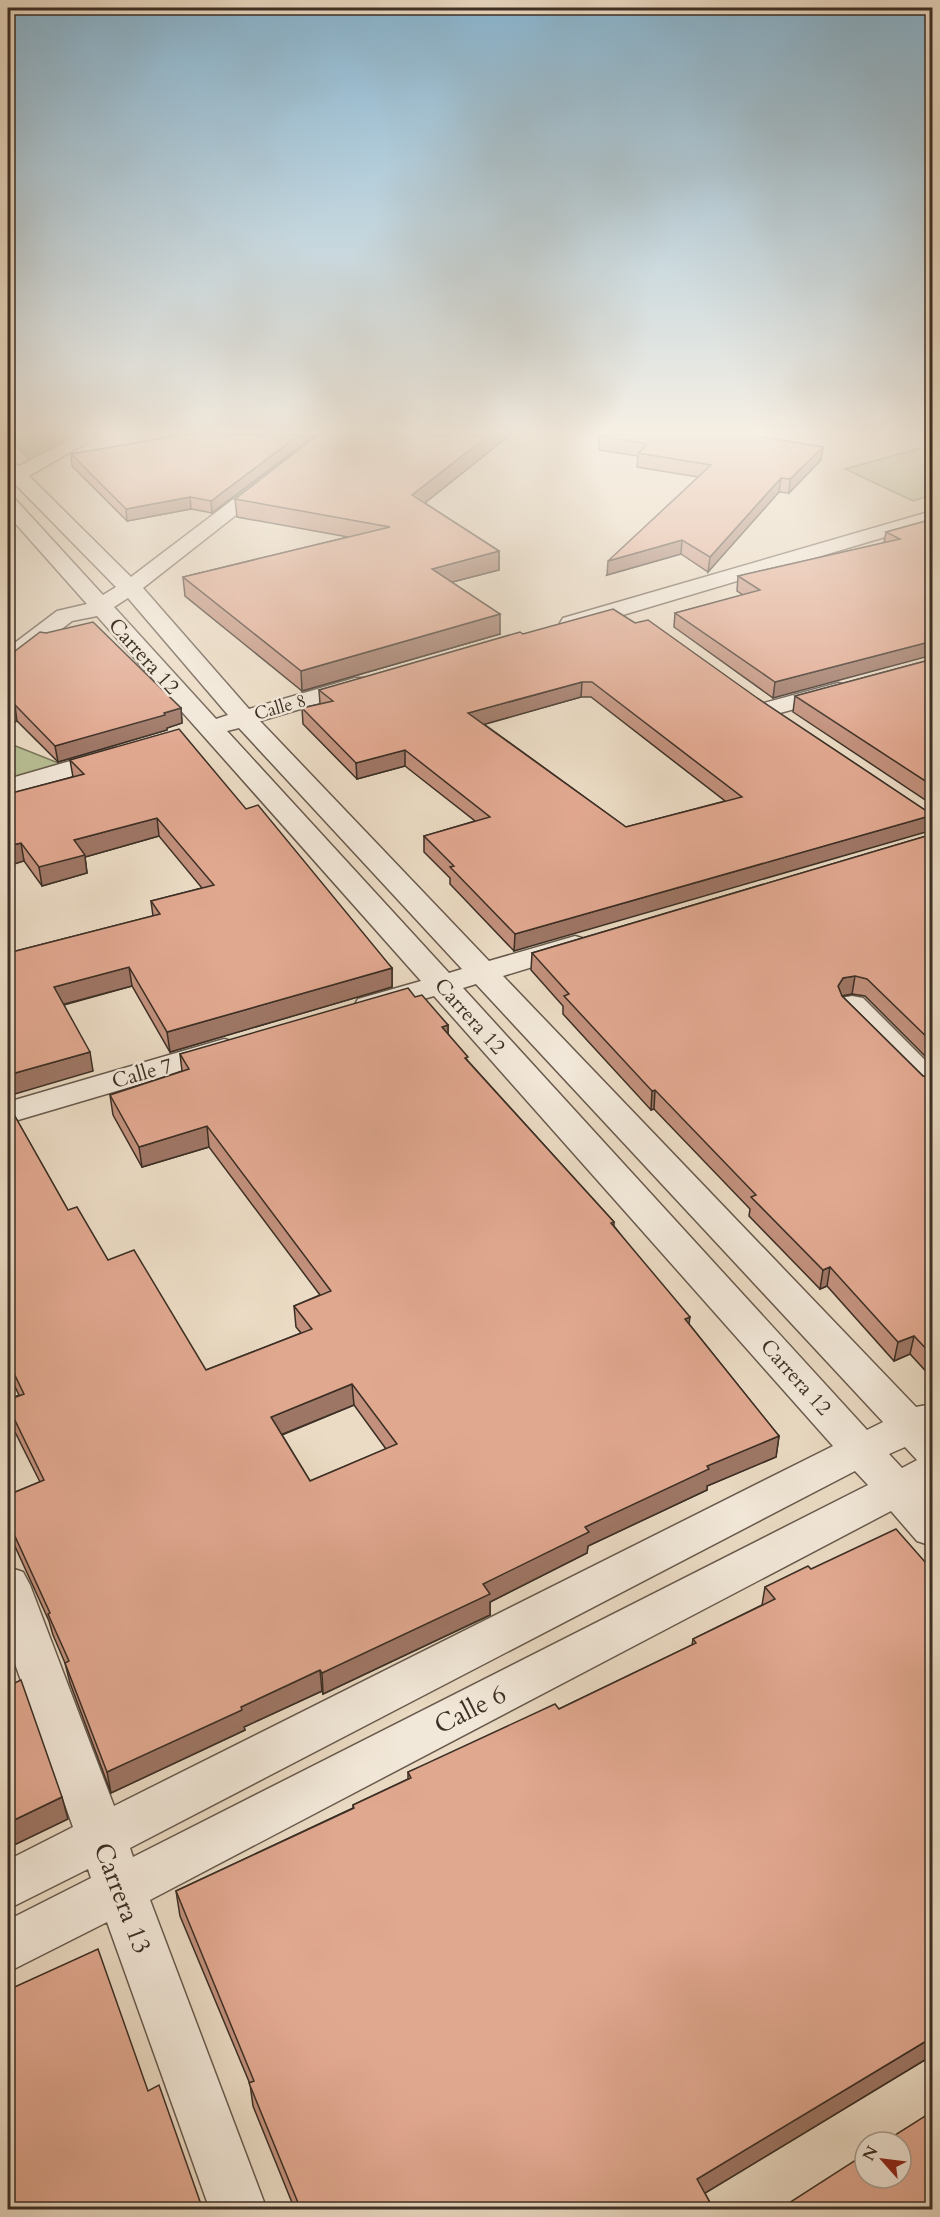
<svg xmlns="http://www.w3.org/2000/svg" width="940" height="2217" font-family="Cardo,serif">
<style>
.green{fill:#b8c094;stroke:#7a785c;stroke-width:1.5}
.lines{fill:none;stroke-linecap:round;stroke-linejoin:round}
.minor-casing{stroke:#685a4d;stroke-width:3}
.minor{fill:#f2e8d9;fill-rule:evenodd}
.wall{fill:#c2907c;stroke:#3c2f25;stroke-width:1.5;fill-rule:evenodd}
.shaded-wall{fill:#9e7665;stroke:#3c2f25;stroke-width:1.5}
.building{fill:#e1a890;stroke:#3c2f25;stroke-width:1.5;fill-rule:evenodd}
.labels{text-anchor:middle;stroke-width:5;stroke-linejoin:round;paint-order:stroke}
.far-street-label{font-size:18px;fill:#3c2f25;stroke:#f2e8d9}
.street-label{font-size:21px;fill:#3c2f25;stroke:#f2e8d9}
.near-street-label{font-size:26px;fill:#3c2f25;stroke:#f2e8d9}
</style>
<rect width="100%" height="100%" fill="#ebdbc4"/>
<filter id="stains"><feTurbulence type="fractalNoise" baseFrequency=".00333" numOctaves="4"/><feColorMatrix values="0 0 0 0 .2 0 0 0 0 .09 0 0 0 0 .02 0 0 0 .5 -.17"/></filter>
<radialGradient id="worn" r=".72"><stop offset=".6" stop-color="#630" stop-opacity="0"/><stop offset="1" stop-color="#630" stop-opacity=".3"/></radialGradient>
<g class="green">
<path d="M8,435h76l-51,29z"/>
<path d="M932,445v50l-19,6 -68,-32z"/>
<path d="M8,743l53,21 -53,15z"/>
</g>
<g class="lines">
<defs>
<g id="minor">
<path d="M78,435h22l-71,41 102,101 187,-142h20l-195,153 106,121 106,-31h16l4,5 -4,5 -111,33 229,240 86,-25 10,3 5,6 -5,6 -82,25 413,431 16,-3v86l-7,3 7,8v45l-15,-5 -26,-30 -741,389 117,310h-57l-103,-288 -99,50v-52l83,-42 -3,-9 -80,40v-49l65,-33 -65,-183v-77l15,5 7,13 84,221 719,-360 -399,-450 -65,19 -11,-2 -4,-7 4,-7 63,-18 -324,-365 -25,5 -56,43 -8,2v-18l49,-37 30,-7 -79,-89v-18l7,2 88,96 13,-8 -101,-103 -7,2v-26l11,6zM128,598l100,117 -12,4 -102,-112zM239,728l223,241 -13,4 -222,-242zM476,984l407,438 -16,8 -404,-442zM905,1447l12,13 -15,8 -13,-14zM855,1471l13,14 -735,372 -3,-9z"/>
<path d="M932,511v12l-353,105h-16l-3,-5 3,-5z"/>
<path d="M838,683l8,2 4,5 -4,5 -77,21 -9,-2 -3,-5 3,-5z"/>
<path d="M115,748l9,3 4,5 -4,5 -116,34v-16z"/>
<path d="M852,996l11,2 69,69v28l-11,-3 -80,-80 -4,-7 4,-7z"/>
<path d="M224,1039l11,3 5,7 -5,7 -227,67v-21z"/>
</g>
</defs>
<use href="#minor" class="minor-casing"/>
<use href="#minor" class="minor"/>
</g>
<g class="wall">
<path d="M169,435h146l-103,78 -21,-4 -64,12 -55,-55 -1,-12 105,-18z"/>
<path d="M368,435h142l-85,68 74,48v19l-47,12 48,52 -198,57 -117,-95 -2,-19 165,-40 -111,-20 -2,-18z"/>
<path d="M599,436l224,11 -2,13 -32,33 -10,-1 -71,80 -27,-18 -74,21 91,-98 -61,-10 1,-11 -39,-6z"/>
<path d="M933,519l-160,179 -99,-71 1,-14 68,-18 -6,-4 1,-15 146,-33 2,-11z"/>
<path d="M635,623l125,77 165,110 -411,141 -64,-67v-6l-26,-26v-16l51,-15 -70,-55 -48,13 -54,-55 -1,-16 18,-4 -1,-14 204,-56zM581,697h10l134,104 -99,26 -142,-103z"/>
<path d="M8,652l173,56 1,15 -15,5v2l-109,32 -41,-41 -9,4z"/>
<path d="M933,659v146l-140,-93 2,-16z"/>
<path d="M70,760l176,49 146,159v19l-222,65 -38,-66 -68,19 29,66 -85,-118 145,-37 -2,-15 51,-13 -43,-52 -74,21 2,16 -45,13 -18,-25 -16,-67 65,-17z"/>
<path d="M933,834v230l-68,-68 -13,-2 -10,2 81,80 10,2v301l-23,-25 -16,7 -67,-75 -7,3 -71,-73 1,-7 -96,-100 -3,1 -88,-96v-8l-32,-36 1,-17z"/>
<path d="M415,997l33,28v9l20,27 146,161v4l75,98 90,112 -3,21 -69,29v4l-119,56 -1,7 -97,49v13l-167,79 -1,-3 -78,36 1,3 -134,63 -41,-110 -5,-20 -12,-28 -4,-14 -41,-90v-36l32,-13 -30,-60 -2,-11v-11l11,-5 -11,-22v-269l60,106 40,50 98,110 95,-37 -5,-6 -2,-21 26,-11 -111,-148 -67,20 -29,-52 -3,-20 72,-24 -2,-17zM354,1405l32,44 -76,32 -28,-46z"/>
<path d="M811,1569l122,2v484l-228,138 9,17h-419l-42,-104 -3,-22 -70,-168 -4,-25 177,-83v-3l55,-26v-7l151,-63 133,-64 1,-6 69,-34 3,-18z"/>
</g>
<g class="shaded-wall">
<path d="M299,435h16l-103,78 -1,-12z"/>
<path d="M489,435h21l-98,78v-18z"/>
<path d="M823,447l-2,13 -32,33 1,-14z"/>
<path d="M781,478l-2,14 -71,80 2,-15z"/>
<path d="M190,497l1,12 -64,12 -1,-12z"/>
<path d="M682,540l-1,14 -74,21 1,-14z"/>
<path d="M499,551v19l-66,17 -1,-18z"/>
<path d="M500,614v20l-198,57 -1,-20z"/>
<path d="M11,626l3,15 -6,5v-17z"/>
<path d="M933,641v14l-160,43 2,-16z"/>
<path d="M582,682l-1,15 -113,32v-16z"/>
<path d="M15,705l2,16 -9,4v-17z"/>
<path d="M181,708l1,15 -15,5v2l-109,32 -3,-16z"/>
<path d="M405,750v16l-48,13 -1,-16z"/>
<path d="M933,815v15l-419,121 1,-17z"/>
<path d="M157,818l2,18 -74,21 2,16 -45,13 -3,-19 35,-27z"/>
<path d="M21,843l3,18 -16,5v-20z"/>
<path d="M129,967l3,19 -75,20 -3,-19z"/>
<path d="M392,968v19l-222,65 -3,-20z"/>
<path d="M855,976l-3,18 -11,2 -3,-10 5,-8z"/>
<path d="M448,1025v20l-6,-18z"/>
<path d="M90,1052l3,19 -85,25v-21z"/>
<path d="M655,1090l-1,19 -3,1 1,-19z"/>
<path d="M207,1126l2,21 -67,20 -3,-20z"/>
<path d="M830,1267l-3,19 -7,3 3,-19z"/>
<path d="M690,1317l-3,21 -2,-19z"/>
<path d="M914,1336l-4,18 -16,7 4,-19z"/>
<path d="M352,1384l2,21 -81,33 -2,-21z"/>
<path d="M779,1436l-3,21 -69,29v4l-119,56 -1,7 -97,49v13l-167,79 -1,-21 161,-89 102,-57 122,-61z"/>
<path d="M320,1670l2,21 -78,36 1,3 -134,63 -4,-21 134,-65z"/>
<path d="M62,1797l6,22 -60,29v-25z"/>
<path d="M933,2037v18l-241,146 5,-22z"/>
</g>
<g class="building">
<path d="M183,435h116l-88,66 -21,-4 -64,12 -55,-55z"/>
<path d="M318,435h45l2,1 3,-1h121l-77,60 87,56 -67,18 68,45 -199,57 -118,-94 207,-50 -155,-28z"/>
<path d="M602,435h147l74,12 -33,32 -9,-1 -71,79 -28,-17 -74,21 103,-96 -73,-12 10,-9 -49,-8z"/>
<path d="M933,519v122l-158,41 -100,-69 85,-23 -22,-14 162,-37 -14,-7z"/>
<path d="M613,609l22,14 13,-3 112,80 165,110 8,2v3l-418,119 -65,-67 4,-1 -30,-30 66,-19 -85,-67 -49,13 -54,-55 31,-7 -14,-11 201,-58 3,2zM582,682h10l150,115 -116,30 -158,-114z"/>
<path d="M93,622l88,86 -17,5 1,2 -110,31 -40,-41 -7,3v-56l7,-1 25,-19 6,1z"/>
<path d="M933,659v127l-138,-90z"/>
<path d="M179,729l67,80 12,-4 134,163 -225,64 -38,-65 -75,20 36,65 -82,23v-122l152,-39 -9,-13 63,-16 -57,-67 -83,22 11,15 -46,12 -18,-24 -13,3v-52l76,-20 -14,-14z"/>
<path d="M933,834v209l-66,-64 -12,-3 -12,2 -5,8 4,10 81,80 10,2v278l-19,-20 -16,6 -68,-75 -7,3 -72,-73 5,-2 -101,-105 -3,1 -88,-95 5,-2 -37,-41z"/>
<path d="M408,988l7,9 7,-2 26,30 -6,2 26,30 -3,1 149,164 -3,1 79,94 -5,2 94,117 -72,30 2,3 -124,58 4,5 -106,52 7,10 -168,79 -2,-3 -79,37 1,3 -135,62 -42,-109 4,-2 -21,-47 2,-1 -42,-92v-26l36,-15 -36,-74v-6l16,-6 -16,-33v-257l60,106 9,-3 31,53 26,-10 72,120 106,-41 -18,-23 37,-15 -124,-165 -68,21 -29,-52 79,-26 -9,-15zM352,1384l45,60 -87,37 -39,-64z"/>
<path d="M896,1529l37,42v466l-236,142 17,31h-413l-52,-127 5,-2 -78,-190 178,-83 -1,-3 58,-27 -3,-6 147,-68 4,5 137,-66 -3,-4 82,-40 -10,-12 43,-21 3,3z"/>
<path d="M21,1680l41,117 -54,26v-137z"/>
<path d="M98,1949l50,142 11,-6 44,125h-195v-220z"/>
<path d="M933,2111v99h-155l87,-56v24h36v-36h-17z"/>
</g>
<linearGradient id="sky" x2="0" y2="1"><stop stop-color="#88b7d4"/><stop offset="0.58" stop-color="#f6efe4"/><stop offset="1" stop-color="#f6efe4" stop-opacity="0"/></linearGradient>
<rect width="940" height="745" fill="url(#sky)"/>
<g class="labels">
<g class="far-street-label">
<text transform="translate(280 707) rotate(-16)" y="6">Calle 8</text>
</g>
<g class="street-label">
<text transform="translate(144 656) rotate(48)" y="7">Carrera 12</text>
<text transform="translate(470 1016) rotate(48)" y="7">Carrera 12</text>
<text transform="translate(142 1073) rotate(-16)" y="7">Calle 7</text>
<text transform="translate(796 1377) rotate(48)" y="7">Carrera 12</text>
</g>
<g class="near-street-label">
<text transform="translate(470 1709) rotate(-27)" y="9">Calle 6</text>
<text transform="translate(123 1898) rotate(69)" y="9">Carrera 13</text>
</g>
</g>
<rect width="940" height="2217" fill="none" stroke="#ebdbc4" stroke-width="30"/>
<rect x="9" y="9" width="922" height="2199" fill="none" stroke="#3c2f25" stroke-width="3"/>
<rect x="15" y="15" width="910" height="2187" fill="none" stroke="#3c2f25" stroke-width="1.5"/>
<g transform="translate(883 2160) rotate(298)"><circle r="28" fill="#f2e8d9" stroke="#a99e91" stroke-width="1.5"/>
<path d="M0-4.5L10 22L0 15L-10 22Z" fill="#8f2418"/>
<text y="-9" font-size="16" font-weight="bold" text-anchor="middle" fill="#3c2f25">N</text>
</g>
<rect width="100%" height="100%" filter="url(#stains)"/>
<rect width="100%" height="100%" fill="url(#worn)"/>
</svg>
